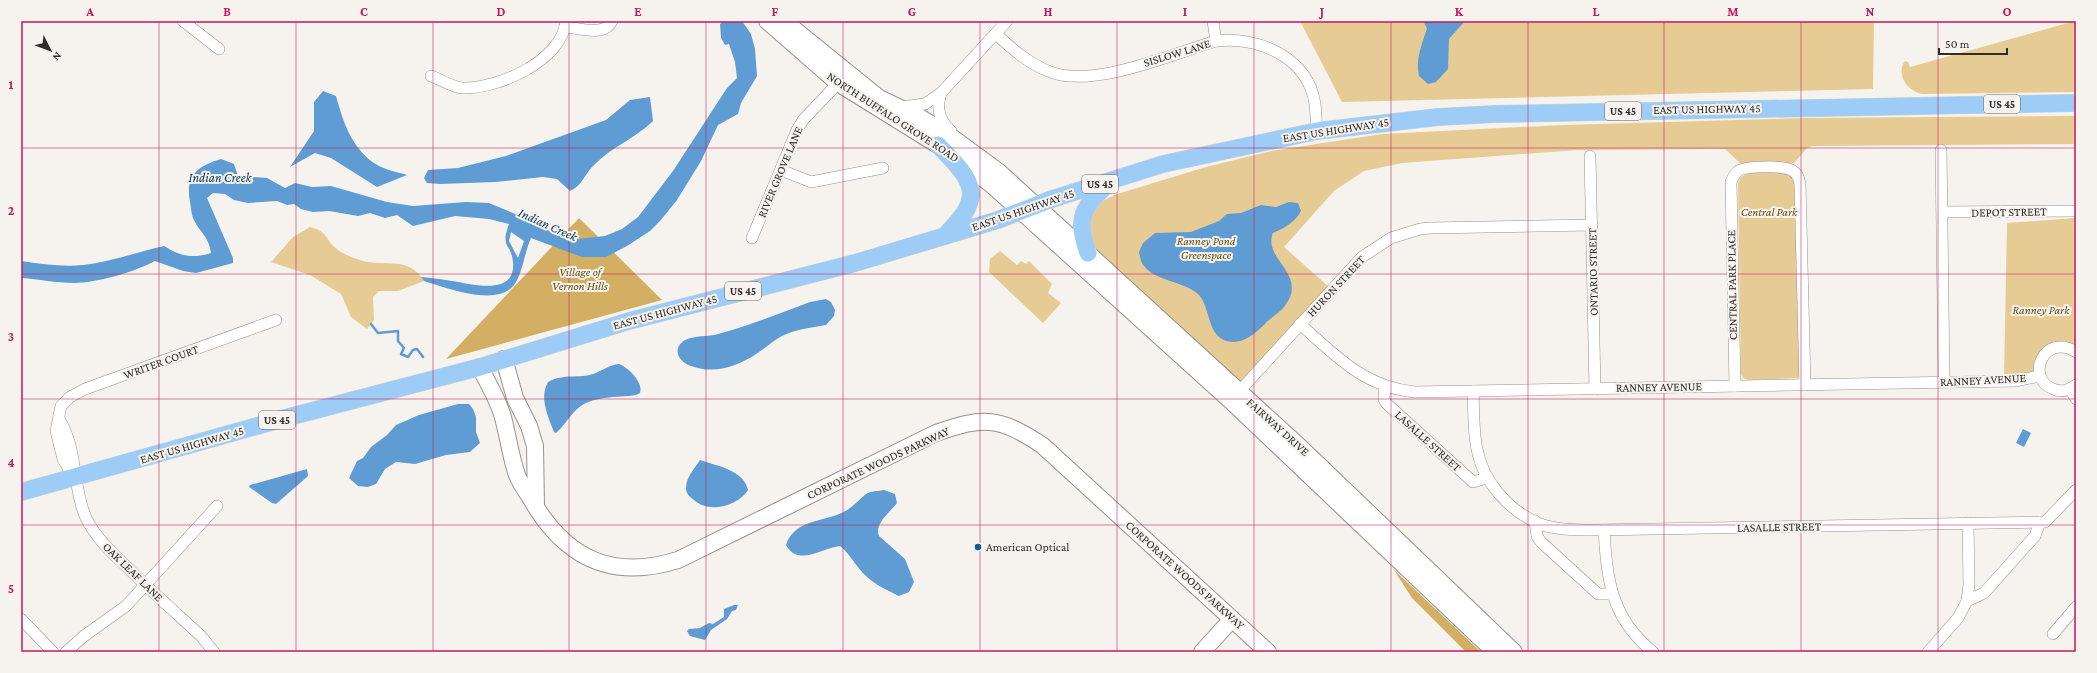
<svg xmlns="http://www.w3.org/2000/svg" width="2097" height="673" font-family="'Crimson Pro',serif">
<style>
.green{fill:#e6cc94}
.forest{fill:#d2af62}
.water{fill:#5e9cd3;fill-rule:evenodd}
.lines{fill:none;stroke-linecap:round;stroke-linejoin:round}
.stream{stroke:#5e9cd3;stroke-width:2.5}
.street-casing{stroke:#94928c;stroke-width:12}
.secondary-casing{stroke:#94928c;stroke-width:18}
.primary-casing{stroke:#d1d1d0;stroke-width:18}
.street{stroke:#fff;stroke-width:11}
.secondary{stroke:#fff;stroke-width:16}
.primary{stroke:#9dcdf7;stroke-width:17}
.grid{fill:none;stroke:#c2185b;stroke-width:1;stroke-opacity:0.55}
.poi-dot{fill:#165b90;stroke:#f6f3ee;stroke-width:1.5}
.labels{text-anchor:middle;stroke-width:4;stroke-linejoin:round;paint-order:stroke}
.shield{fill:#f6f3ee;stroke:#6b6866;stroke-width:1}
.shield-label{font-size:11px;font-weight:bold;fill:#2f2d2b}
.street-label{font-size:12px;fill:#2f2d2b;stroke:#f6f3ee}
.park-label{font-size:12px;font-style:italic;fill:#674f14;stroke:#f6f3ee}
.poi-label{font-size:12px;fill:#2f2d2b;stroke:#f6f3ee;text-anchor:start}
.water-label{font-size:13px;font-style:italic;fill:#0b3b60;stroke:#f6f3ee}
.neatline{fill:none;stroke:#c2185b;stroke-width:1.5}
.grid-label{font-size:13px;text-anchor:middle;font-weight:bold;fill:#c2185b}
</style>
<rect width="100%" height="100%" fill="#f6f3ee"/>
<g class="green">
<path d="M1300,21h574l-1,68 -531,13z"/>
<path d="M2067,21h9v71l-153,2c-15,-2 -28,-20 -18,-33l3,1 2,5 158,-44z"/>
<path d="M2076,116v28l-263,2 -6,2 -13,15 -53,1 -16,-15 -147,1 -176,13 -38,8 -30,20 -50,56 45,40 -82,90 -7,4 -7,-2 -111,-104 -29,-29 -5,-18 3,-13 8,-12 15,-8 92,-28 65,-16 111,-17 181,-9 242,-7z"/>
<path d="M1751,172h37l9,7 3,195 -2,4 -49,2 -6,-2 -2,-4 -3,-191 3,-6z"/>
<path d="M2076,218v127l-13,-1 -29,29 -8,4h-22l3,-154z"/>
<path d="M310,227c19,5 15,13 28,23 5,4 15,8 22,10 20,8 48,-6 64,21l-26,10h-19l-6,6 1,23 -7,9 -16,-12 -10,-23 -31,-19 -39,-13 22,-25z"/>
<path d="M1000,251l17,14 4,-4 5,3 3,-3 23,23 -4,9 13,10 -18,20 -54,-51 1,-13z"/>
</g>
<g class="forest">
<path d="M579,218l83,82 -216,59z"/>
<path d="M1394,570l87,82h-15l-54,-54z"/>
</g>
<g class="water">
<path d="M724,21h18l9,13 4,15 2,27 -16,27 -3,11 -20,11 -17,36 -24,39 -17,21 -10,10 -23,15 -21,11h-24l-51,-19c-6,13 -8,32 -15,44 -15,27 -69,6 -92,-1l-3,-4c10,1 21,2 31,4 20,3 64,16 61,-19 -2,-20 -13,-13 -4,-38l-20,-5 -34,-3 -42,10 -16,-11 -12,3 -15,-5 -12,3 -29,-5 -16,1 -12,-3 -7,-5 -7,1 -10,-4 -29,2 -14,-3 -9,-6 -12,-1 -6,5 26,60v5l-37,10 -13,-2 -28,-10c-20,11 -59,22 -81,22 -18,0 -35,-4 -53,-5v-17c20,3 42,6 62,4 27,-3 54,-13 81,-19 16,10 28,13 47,7 -2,-17 -12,-21 -18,-35 -2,-5 -2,-11 -3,-16 -5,-26 7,-36 31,-43l13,5 4,12 29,2 18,10 10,-5 17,4 19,-1 56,16 26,4 53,-4 23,1 36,15 32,17 20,4 28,-3 17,-7 16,-12 35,-46 54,-83 10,-10 -2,-16 -6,-18 -4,1 -4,-7 -1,-14zM511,232l13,9 -6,17 -9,-17z"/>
<path d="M1423,21l41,1 -15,17 -1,30 -12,13 -8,2 -9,-8c-4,-17 3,-31 8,-48z"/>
<path d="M323,91l13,5c7,25 15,51 38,67 8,6 23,9 33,12l-30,12 -46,-29 -16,-5 -25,14 24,-36v-29z"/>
<path d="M650,97l3,24c-17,17 -40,25 -58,43 -10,9 -13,22 -25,27l-13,-12 -14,-2 -48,5 -55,2 -13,-1 -3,-5 4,-8 30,-2 48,-12 100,-36 24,-20z"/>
<path d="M1289,202l9,1 3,8c-6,11 -16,17 -28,22 -11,27 37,41 11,74 -6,7 -14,11 -20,18 -9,8 -18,17 -31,17 -23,-1 -22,-24 -30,-41 -9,-20 -45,-17 -59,-35 -3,-3 -4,-9 -5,-14l4,-9 12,-10 36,-1 28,-11 8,-7 14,-1 20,-8 15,2z"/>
<path d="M826,299l5,3 4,8 -1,6 -8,9c-16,3 -30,4 -44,11 -8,4 -15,11 -23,16 -20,14 -44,23 -68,14 -12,-4 -20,-17 -6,-26 10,-5 23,-3 33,-6 31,-8 62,-21 92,-32z"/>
<path d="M619,364c9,3 25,19 21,29l-4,2c-19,3 -45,0 -60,15 -7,7 -12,16 -20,23l-2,-1c-6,-16 -15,-34 -6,-50 16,-9 31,-3 45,-8 9,-3 16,-9 26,-10z"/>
<path d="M458,404h11l4,5 3,8v15l4,11 -10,9 -24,3 -31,9 -19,-2 -11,7 -9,15 -8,3 -10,-1 -9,-8 8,-17 6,-3 8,-11 16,-12 9,-10 23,-10z"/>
<path d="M2023,429l8,4 -7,14 -8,-4z"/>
<path d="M700,460c17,6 44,10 48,30 -10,16 -39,24 -54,10 -4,-3 -8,-6 -8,-12 0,-11 9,-20 14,-28z"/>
<path d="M307,469l1,7 -32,28 -4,-1 -23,-16 1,-2z"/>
<path d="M884,490l11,4 2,9c-7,9 -23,21 -18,33l26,23 9,23 -5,10 -10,4c-14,-7 -26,-12 -37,-24 -8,-9 -13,-19 -22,-26 -18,2 -42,21 -54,-1 8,-24 33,-23 53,-31 12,-4 18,-13 27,-20 4,-3 13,-3 18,-4z"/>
<path d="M734,605h4l-2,5 -4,1 -5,8 -16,11 -6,10 -15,-4 -3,-5 2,-2 11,-1 9,-5 4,1 11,-7v-8z"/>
</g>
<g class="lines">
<path class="stream" d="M371,324l7,9 20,-2v10l6,7 -3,6 7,3 5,-7 4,-1 6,8"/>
<defs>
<g id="street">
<path d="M183,21l36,28"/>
<path d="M1213,21l3,20"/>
<path d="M565,27c14,1 40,10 47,-6"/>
<path d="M996,34c15,14 32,29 52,37 43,19 124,-17 168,-30 42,-5 92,16 99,63 1,9 1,18 2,27"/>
<path d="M431,76c9,3 21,11 31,12 36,1 100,-27 104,-67"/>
<path d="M941,93l66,-72"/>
<path d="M901,107l24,-3 16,-11c-5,15 -2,27 10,38"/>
<path d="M1941,150l3,232"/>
<path d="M1590,156l5,233"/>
<path d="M781,170l30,12 72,-14"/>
<path d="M1943,212l133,-1"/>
<path d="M752,238l45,-108 6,-10 39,-41"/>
<path d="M1300,324c36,32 64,63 115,68l600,-11 25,-5"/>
<path d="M2076,352c-31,-20 -52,25 -23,37 9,4 16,1 23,-4"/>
<path d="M1385,386l-1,13 2,4 87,79 14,-4"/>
<path d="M1735,386l-4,-204c2,-4 3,-8 7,-11 7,-5 48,-6 55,0 5,3 6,8 7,13l5,201"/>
<path d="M2070,389l6,10"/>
<path d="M1473,391c1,19 0,40 4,58 6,33 32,62 63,75 17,6 37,6 55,6l450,-8 31,-32"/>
<path d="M1235,396l127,-139 29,-19 29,-9 10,-1 162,-3"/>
<path d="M59,419c19,30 13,67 27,99 10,20 25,34 41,49 24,24 49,46 74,69l13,16"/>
<path d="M74,478l-11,-19 -7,-28 5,-25 9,-9 15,-8 191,-69"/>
<path d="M1535,521l2,15 4,6 57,52h13"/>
<path d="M1604,530c3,50 7,88 49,122"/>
<path d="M1967,601l2,-16 -1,-62"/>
<path d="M21,619l32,33"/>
<path d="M2053,634l23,-27"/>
<path d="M66,652l18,-16 42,-30 91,-100"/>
<path d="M1928,652l30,-34 9,-17 17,-8 51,-57 5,-14"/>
</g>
<g id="secondary">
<path d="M767,21l71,62 100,62 54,40 239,216 264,251"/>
<path d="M784,21l95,77 42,20 25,15 53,39 302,276 213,204"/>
<path d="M504,359l11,39 14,28 6,20 1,61"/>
<path d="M480,367c7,15 17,31 22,47 6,20 8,41 15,61 4,10 12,20 17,29 34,56 80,76 144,56l258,-127c48,-17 63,-16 106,12l226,207"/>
<path d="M1202,652l30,-33"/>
</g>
<g id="primary">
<path d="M938,145c12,13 38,35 32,55 -3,14 -16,25 -25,36"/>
<path d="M1088,253c-13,-37 -5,-46 23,-72"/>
<path d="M21,492l268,-75 191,-50 149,-46 226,-58 143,-43 54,-21 111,-35 154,-33 121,-14 57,-3 581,-11"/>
</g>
</defs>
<use href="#street" class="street-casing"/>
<use href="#secondary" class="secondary-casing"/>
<use href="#primary" class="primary-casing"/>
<use href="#street" class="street"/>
<use href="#secondary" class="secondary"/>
<use href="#primary" class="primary"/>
</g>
<path class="grid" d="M159,21v631M296,21v631M433,21v631M569,21v631M706,21v631M843,21v631M980,21v631M1117,21v631M1254,21v631M1391,21v631M1528,21v631M1664,21v631M1801,21v631M1938,21v631M21,148h2055M21,274h2055M21,399h2055M21,525h2055"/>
<circle class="poi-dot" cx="978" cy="547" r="4"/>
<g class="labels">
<g class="shield">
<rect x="1984" y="95" width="36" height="18" rx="3"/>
<rect x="1605" y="102" width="36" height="18" rx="3"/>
<rect x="1082" y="175" width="36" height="18" rx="3"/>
<rect x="725" y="282" width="36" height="18" rx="3"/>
<rect x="259" y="411" width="36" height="18" rx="3"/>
</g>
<g class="shield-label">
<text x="2002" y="108">US 45</text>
<text x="1623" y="115">US 45</text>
<text x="1100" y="188">US 45</text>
<text x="743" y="295">US 45</text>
<text x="277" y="424">US 45</text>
</g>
<g class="street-label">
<text transform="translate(1177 53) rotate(-17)" y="4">SISLOW LANE</text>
<text transform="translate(1707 109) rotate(-1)" y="4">EAST US HIGHWAY 45</text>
<text transform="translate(893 117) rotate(33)" y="4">NORTH BUFFALO GROVE ROAD</text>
<text transform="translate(1336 130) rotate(-9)" y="4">EAST US HIGHWAY 45</text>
<text transform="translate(780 172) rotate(-67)" y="4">RIVER GROVE LANE</text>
<text transform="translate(1023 210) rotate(-19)" y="4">EAST US HIGHWAY 45</text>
<text transform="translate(2009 212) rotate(-1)" y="4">DEPOT STREET</text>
<text transform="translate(1593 272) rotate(-91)" y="4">ONTARIO STREET</text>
<text transform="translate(1732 285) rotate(-91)" y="4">CENTRAL PARK PLACE</text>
<text transform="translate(1336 286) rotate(-47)" y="4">HURON STREET</text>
<text transform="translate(665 312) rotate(-15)" y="4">EAST US HIGHWAY 45</text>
<text transform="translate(161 362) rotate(-20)" y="4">WRITER COURT</text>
<text transform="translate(1983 380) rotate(-3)" y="4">RANNEY AVENUE</text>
<text transform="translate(1659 387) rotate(-1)" y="4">RANNEY AVENUE</text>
<text transform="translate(1278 427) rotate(42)" y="4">FAIRWAY DRIVE</text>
<text transform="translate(1428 441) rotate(42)" y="4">LASALLE STREET</text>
<text transform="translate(192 445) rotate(-16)" y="4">EAST US HIGHWAY 45</text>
<text transform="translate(878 463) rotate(-25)" y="4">CORPORATE WOODS PARKWAY</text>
<text transform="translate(1779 527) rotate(-1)" y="4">LASALLE STREET</text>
<text transform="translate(133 572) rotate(44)" y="4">OAK LEAF LANE</text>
<text transform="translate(1185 575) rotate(42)" y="4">CORPORATE WOODS PARKWAY</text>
</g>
<g class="park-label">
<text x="1769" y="216">Central Park</text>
<text x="1206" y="245">Ranney Pond<tspan x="1206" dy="14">Greenspace</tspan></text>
<text x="580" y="276">Village of<tspan x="580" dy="14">Vernon Hills</tspan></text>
<text x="2041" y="314">Ranney Park</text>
</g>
<g class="poi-label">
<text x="986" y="551">American Optical</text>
</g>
<g class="water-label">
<text x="220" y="182">Indian Creek</text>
<text transform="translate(548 224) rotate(24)" y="5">Indian Creek</text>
</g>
</g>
<rect width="2097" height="673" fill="none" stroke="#f6f3ee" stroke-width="44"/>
<g transform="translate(50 50) rotate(132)" stroke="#f6f3ee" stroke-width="3" paint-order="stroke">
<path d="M0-3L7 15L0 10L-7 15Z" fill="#2f2d2b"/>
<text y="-6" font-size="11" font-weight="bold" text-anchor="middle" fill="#2f2d2b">N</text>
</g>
<path d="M1939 48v6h68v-6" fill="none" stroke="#2f2d2b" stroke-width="2"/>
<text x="1945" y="48" font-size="12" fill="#2f2d2b" stroke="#f6f3ee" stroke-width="3" paint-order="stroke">50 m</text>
<rect x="22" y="22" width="2053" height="629" class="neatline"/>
<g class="grid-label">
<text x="90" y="16">A</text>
<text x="227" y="16">B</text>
<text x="364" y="16">C</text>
<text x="501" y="16">D</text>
<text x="638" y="16">E</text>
<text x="775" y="16">F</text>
<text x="912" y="16">G</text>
<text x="1048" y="16">H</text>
<text x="1185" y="16">I</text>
<text x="1322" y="16">J</text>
<text x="1459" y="16">K</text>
<text x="1596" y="16">L</text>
<text x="1733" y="16">M</text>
<text x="1870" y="16">N</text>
<text x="2007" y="16">O</text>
<text x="11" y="89">1</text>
<text x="11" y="215">2</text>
<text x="11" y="341">3</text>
<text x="11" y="467">4</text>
<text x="11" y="593">5</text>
</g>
</svg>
